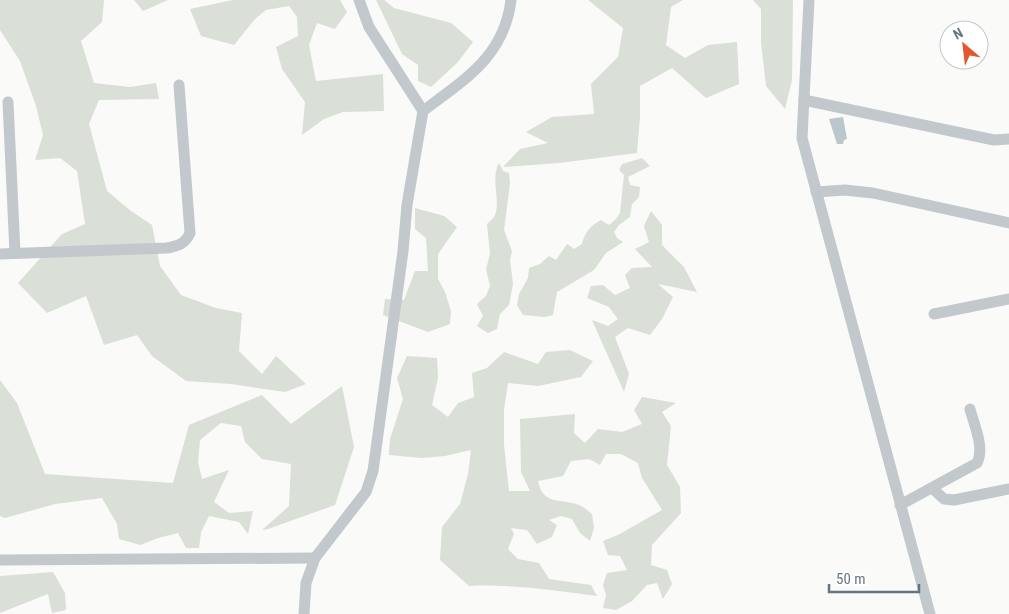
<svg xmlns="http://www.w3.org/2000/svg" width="1009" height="614" font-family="'Roboto Condensed',sans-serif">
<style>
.green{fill:#dadfd7}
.water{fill:#bbc7cb}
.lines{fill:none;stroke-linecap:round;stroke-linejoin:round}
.street{stroke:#c3c8cc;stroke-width:11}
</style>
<rect width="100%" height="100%" fill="#fafaf8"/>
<g class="green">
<path d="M0,0h104l-2,22 -21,19 13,42 36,4 26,-4 3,16 -60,1 -10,24 18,67 24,20 21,14 8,41 21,29 35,13 26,5 -3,38 23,23 14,-18 30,28 -21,8 -54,-8 -45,-3 -34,-25 -15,-21 -33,10 -18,-49 -39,17 -29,-30 44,-49 23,-10 -8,-53 -17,-13 -25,2 8,-25 -7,-29 -16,-45 -20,-31z"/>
<path d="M134,0h34l-25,11z"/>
<path d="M233,0h107l7,12 -12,17 -18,-6 -8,22 7,36 67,-7 1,37 -41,1 -19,7 -22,16 3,-33 -23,-33 -6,-22 22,-11 -1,-19 -8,-11 -23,4 -11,9 -21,26 -33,-9 -11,-27z"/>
<path d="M376,0h8l10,8 57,15 22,19 -15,20 -27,25 -13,-6v-16l-16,-11z"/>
<path d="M588,0h95l-12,7 -5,38 19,13 23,-13 29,-3 2,42 -33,14 -34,-30 -32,18v31l-3,36 -78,10 -56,4 17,-18 28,-6 -22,-11 26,-15 42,-3 -3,-30 27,-27 5,-29z"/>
<path d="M753,0h40l-1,80 -7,29 -19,-23 -5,-44v-33z"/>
<path d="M642,158l8,8 -22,11 2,8 10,2 -1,10 -7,7 -2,13 -11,8 -5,7 3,6 6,4 -17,11 -12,17 -37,22 -4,23 -8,2 -22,-2 -6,-10 2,-11 9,-16 1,-10 11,-4 9,-8 7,4 11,-16 7,5 8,-5c3,-12 8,-18 19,-24l8,5 7,-6 4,-6 4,-38 -5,-5 3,-6z"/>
<path d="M499,163l4,8 6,2 1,10 -6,47 8,21 -2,9 3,24 -4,21 -9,9 -3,15 -9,4 -11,-7 6,-10 -6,-12 9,-8 4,-10 -4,-17 4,-15 -3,-30c3,-3 7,-6 8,-9 6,-14 -5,-36 4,-52z"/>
<path d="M415,208l29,8 13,11 -19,27v25l7,13 6,19 -1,13 -22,8 -45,-17 2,-16 19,1 11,-29h13l-2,-33 -11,-9z"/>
<path d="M651,211l11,14v20l22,22 13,25 -39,-8 15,13 -11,22 -12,16 -22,-7 -13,9 14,37 -5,18 -32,-72 16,6 10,-7 -9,-12 -22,-9 4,-12 12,-1 12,10 15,-7 -5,-13 7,-7 20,-1 -17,-18 14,-7 -5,-16z"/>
<path d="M570,350l23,11 -12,16 -43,9 -30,-3 -4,27v35l5,46h21l-9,-19 -1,-53 55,-5 -1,19 11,10 13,-14 24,3 20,-8 -8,-14 8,-13 34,6 -14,9 9,14 -4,39 13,22 1,26 -29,32 -1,20 16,5 5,14 -9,15 -6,-16 -10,2 -15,16 -16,9 -13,-2 3,-13 -3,-10 4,-12 20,-3 -7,-14 -12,-1 -5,-14 15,-6 44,-25 -20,-32 -4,-15 -17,-9h-15l-6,11 -11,-6 -18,2 -8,15 -25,5c5,25 23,17 41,24 5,2 9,6 13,9l2,14 -4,13 -10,-8 -8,-14 -11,-3 -12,4 8,5 -5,12 -15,7 -10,-14 -16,-2 3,6 -6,15 10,10 21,4 10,16 42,6 6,11c-43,-6 -85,-12 -128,-10l-29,-26 2,-33 18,-23 8,-30 3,-24 -26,6 -23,2 -33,-3 1,-16 13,-40 -6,-21 10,-22 30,2 1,20 -6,27 16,12 10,-14 16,-6 -2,-24 15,-5 17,-16 34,12 8,-12z"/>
<path d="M0,380l17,23 28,71 128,9 16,-58 73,-30 29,29 51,-38 12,61 -19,58 -67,24 -6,1 27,-24 2,-42 -29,-5 -17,-17 -4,-16 -20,-3 -21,17 -2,22 4,17 27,-9 -15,32 15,11 24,-2 -5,23 -9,-12 -30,-6 -8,16 -2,16h-13l-8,-15 -20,5 -18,7 -21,-6 -2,-15 -15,-26 -47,6 -50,14 -5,-2z"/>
<path d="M53,572l12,21 1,17 -14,3 -4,-19 -48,19v-37z"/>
</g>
<path class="water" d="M843,117l4,22 -3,1 -1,4h-6l-8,-25z"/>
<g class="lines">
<g class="street">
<path d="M359,0l10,27 54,84"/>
<path d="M809,0l-7,138 128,476"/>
<path d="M804,100l190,40 15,-1"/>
<path d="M8,102l7,151"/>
<path d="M816,192l29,-2 28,3 136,30"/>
<path d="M0,254l167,-6c11,-2 18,-4 23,-15l-11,-148"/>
<path d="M934,314l75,-15"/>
<path d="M932,488l12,11 10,1 55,-11"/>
<path d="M900,505l77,-42c8,-15 -3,-38 -7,-54"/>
<path d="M0,560l315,-2"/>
<path d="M304,614l2,-31 9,-25 51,-66 7,-21 30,-220 4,-46 16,-94c42,-32 81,-54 88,-111"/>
</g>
</g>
<g transform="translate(964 45) rotate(332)"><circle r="24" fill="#ffffff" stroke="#c1c8cd"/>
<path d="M0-4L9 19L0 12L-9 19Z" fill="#e4572e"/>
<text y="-8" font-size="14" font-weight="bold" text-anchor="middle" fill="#657683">N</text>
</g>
<path d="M829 584v8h90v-8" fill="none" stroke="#657683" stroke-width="2.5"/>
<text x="836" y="584" font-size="15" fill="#657683" stroke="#ffffff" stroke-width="4" paint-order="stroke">50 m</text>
</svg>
